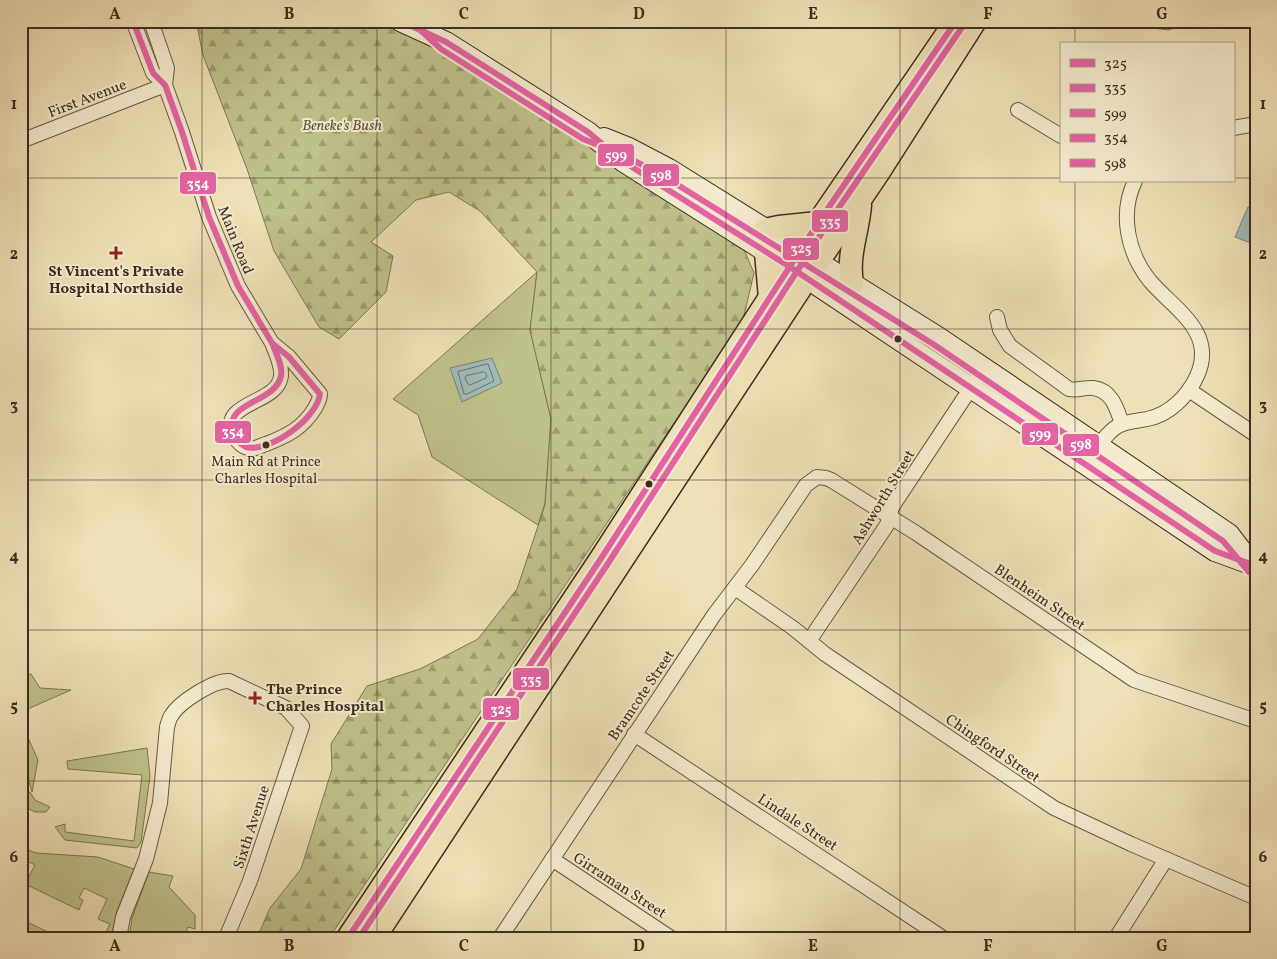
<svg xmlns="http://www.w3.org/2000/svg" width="1277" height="959" font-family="Vollkorn,serif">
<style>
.green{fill:#bfc18a;stroke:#7e7755}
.forest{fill:url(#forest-firs);stroke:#7e7755}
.water{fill:#9fbbb9;stroke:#77827c}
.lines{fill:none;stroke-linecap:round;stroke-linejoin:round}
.shore{stroke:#6e746c;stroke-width:1}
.street-casing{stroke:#695a46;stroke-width:16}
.secondary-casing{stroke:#3c2d20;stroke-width:22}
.primary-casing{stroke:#3c2d20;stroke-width:25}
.street{stroke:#f5ecd0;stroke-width:14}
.secondary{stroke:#f5ecd0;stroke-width:20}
.primary{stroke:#efe1b7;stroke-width:22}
.bus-1-casing{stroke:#f5ecd0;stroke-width:10}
.bus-2-casing{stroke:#f5ecd0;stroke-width:10}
.bus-3-casing{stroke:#f5ecd0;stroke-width:10}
.bus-4-casing{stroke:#f5ecd0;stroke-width:10}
.bus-5-casing{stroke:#f5ecd0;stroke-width:10}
.bus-1{stroke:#e463a4;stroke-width:6}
.bus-2{stroke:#e463a4;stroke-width:6}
.bus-3{stroke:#e463a4;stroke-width:6}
.bus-4{stroke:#e463a4;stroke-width:6}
.bus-5{stroke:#e463a4;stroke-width:6}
.grid{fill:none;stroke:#3c2d20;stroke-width:1;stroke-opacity:0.55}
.poi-dot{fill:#8f2418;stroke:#f5ecd0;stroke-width:2}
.bus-dot{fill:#3c2d20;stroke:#f5ecd0;stroke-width:2}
.labels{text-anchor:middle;stroke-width:4;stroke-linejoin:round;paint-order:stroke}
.bus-label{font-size:14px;fill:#3c2d20;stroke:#f5ecd0}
.street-label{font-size:15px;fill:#3c2d20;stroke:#f5ecd0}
.park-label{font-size:15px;font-style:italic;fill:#5d523a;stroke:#f5ecd0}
.poi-label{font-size:15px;font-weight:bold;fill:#3c2d20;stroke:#f5ecd0}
.line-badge{stroke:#f5ecd0;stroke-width:2}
.badge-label{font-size:14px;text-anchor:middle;font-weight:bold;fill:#fff}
.neatline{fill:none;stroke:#3c2d20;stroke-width:2}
.grid-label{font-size:16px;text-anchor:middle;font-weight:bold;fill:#3c2d20}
</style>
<defs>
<pattern id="forest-firs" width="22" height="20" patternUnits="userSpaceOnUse" patternTransform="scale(1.25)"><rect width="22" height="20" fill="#bfc18a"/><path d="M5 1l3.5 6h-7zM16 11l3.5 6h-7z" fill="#9c9d70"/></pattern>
</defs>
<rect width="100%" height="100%" fill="#efe1b7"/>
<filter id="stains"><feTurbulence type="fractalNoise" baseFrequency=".004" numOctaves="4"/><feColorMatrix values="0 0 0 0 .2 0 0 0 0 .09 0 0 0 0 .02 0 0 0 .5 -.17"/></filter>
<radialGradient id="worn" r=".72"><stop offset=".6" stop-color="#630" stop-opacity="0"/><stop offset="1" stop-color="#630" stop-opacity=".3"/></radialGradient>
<g class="green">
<path d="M1099,21h99l-30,9z"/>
<path d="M537,272l-7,58 21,89 -6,84 -7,22 -106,-68 -14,-42 -25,-16z"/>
<path d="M31,674l9,14 31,2 -50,22v-36z"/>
<path d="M21,722l17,38 -6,32 -11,-38z"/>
<path d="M147,748l3,28 -9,66 -4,6 -72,-8 -10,-13 10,-3v8l69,9 8,-66 -74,-6 -1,-8z"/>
<path d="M30,792l5,8 15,7 -4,5h-11l-14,-7v-10z"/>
<path d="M21,847l15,6 62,4 36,12 -17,42 -6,27h-8l7,-14 -12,-5 9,-20 -23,-11 -5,10 4,2 -4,10 -54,-26 10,-19 -14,-7z"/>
<path d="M149,872l24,4 -4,11 26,28v14l-7,-2 -4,11h-55l3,-20z"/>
<path d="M21,919l25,12 3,7h-28z"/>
</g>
<path class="forest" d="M196,21h182l84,38 280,186 12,28 -11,47 -414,618h-72l13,-30 31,-39 31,-100 -1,-25 36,-58 53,-17 58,-30 39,-50 28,-84 6,-86 -21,-89 7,-58 -57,-61 -31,-19 -33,8 -45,42 22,14 -7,36 -47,47 -20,-12 -45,-76 -27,-82 -44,-114z"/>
<g class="water">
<path d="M1248,207h8v38l-21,-8z"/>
<path d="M492,358l10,25 -40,19 -12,-34z"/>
</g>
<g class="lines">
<g class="shore">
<path d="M488,364l6,17 -27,13h-3l-6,-22z"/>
<path d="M484,372l3,3 -1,3 -16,7 -2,-1 -3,-6 1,-2z"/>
</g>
<defs>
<g id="street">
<path d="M133,21l20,52 12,12 17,47 27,85 29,69 34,57 17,14 31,37c0,6 -3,10 -5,14 -12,20 -28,28 -49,36 -6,2 -12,6 -18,4 -7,-1 -11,-7 -14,-12 -17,-35 44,-31 47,-60 1,-11 -5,-23 -9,-33"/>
<path d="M151,21l16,47 -2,17"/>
<path d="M1018,110l43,26"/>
<path d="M1233,128l23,-4"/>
<path d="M21,141l144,-56"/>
<path d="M997,317l3,13 10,16 59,43c9,2 16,-2 24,-1 19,2 24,21 29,36"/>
<path d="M1189,390l67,45"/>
<path d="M1088,465c8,-13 16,-31 30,-39 8,-5 20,-5 29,-7 22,-4 41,-23 50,-43 20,-44 -23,-67 -47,-95 -22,-27 -31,-67 -15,-100"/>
<path d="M735,588l58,40 32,26 229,154 77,36 125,54"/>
<path d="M809,641l78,-116 5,-18 92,-139"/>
<path d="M634,734l309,204"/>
<path d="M552,859l119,79"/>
<path d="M119,938l4,-21 23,-58 14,-56 7,-76c1,-3 2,-8 4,-11 8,-14 43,-36 58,-35l57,27 16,18 -52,155 -24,57"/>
<path d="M500,938l214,-323 38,-50 54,-80 11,-8 9,1 5,2 85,53 218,147 122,41"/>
<path d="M1116,938l50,-79"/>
</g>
<g id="secondary">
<path d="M400,21l46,21 142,90 36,30 166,105 425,284 41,15"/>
<path d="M604,138l25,10 40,21 269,168 291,197 23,30"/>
</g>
<g id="primary">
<path d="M765,230l14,-3 39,-4"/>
<path d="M766,252l4,46"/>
<path d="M852,283c-5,-28 6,-51 8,-78"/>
<path d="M348,938l252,-378 218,-337 138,-202"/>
<path d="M374,938l433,-660 71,-105 97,-152"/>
</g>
</defs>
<use href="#street" class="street-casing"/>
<use href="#secondary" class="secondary-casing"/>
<use href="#primary" class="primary-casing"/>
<use href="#street" class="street"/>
<use href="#secondary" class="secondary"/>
<use href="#primary" class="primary"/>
<defs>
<path id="bus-1" d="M348,938l252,-378 218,-337 138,-202"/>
<path id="bus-2" d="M359,938l248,-373 218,-337 138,-202"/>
<path id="bus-3" d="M401,21l45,21 142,90 36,30 166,105 425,284 41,15"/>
<g id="bus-4">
<path d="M133,21l20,52 12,12 17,47 27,85 29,69 34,57"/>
<path d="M272,343l17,14 31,37c-3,25 -51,59 -74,53 -6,-3 -11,-7 -13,-14 -10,-32 42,-29 48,-57 2,-10 -5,-23 -9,-33z"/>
</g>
<path id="bus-5" d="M417,27l24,22 142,90 42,17 40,21 268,167 290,197 26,31"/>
</defs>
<use href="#bus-1" class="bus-1-casing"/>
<use href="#bus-2" class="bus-2-casing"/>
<use href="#bus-3" class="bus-3-casing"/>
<use href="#bus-4" class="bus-4-casing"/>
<use href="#bus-5" class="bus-5-casing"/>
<use href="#bus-1" class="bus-1"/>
<use href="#bus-2" class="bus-2"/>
<use href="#bus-3" class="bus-3"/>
<use href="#bus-4" class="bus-4"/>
<use href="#bus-5" class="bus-5"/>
</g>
<path class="grid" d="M202,21v917M377,21v917M551,21v917M726,21v917M900,21v917M1075,21v23M21,178h1040M1233,178h23M1075,181v757M21,329h1235M21,480h1235M21,630h1235M21,781h1235"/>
<g class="poi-dot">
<path d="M113.5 245.5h5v5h5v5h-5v5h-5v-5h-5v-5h5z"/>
<path d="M252.5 690.5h5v5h5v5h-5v5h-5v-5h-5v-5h5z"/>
</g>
<g class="bus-dot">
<circle cx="898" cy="339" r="4.5"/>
<circle cx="266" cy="445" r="4.5"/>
<circle cx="649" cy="484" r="4.5"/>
</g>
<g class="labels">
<g class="bus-label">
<text x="266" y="466">Main Rd at Prince<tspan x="266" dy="17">Charles Hospital</tspan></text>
</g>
<g class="street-label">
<text transform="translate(87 98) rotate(-21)" y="5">First Avenue</text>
<text transform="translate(236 240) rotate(68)" y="5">Main Road</text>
<text transform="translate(883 497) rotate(-59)" y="5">Ashworth Street</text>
<text transform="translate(1040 597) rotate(34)" y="5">Blenheim Street</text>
<text transform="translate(641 695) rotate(-56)" y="5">Bramcote Street</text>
<text transform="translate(993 748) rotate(34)" y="5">Chingford Street</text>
<text transform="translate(798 822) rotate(33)" y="5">Lindale Street</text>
<text transform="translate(251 827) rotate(-72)" y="5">Sixth Avenue</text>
<text transform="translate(620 885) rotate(33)" y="5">Girraman Street</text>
</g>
<g class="park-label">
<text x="342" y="130">Beneke's Bush</text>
</g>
<g class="poi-label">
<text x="116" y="276">St Vincent's Private<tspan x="116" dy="17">Hospital Northside</tspan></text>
<text x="266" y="694" text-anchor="start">The Prince<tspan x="266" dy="17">Charles Hospital</tspan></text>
</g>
</g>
<g class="line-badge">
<rect x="597" y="143" width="38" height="24" rx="5" fill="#e463a4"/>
<rect x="642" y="163" width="38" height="24" rx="5" fill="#e463a4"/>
<rect x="179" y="171" width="38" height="24" rx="5" fill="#e463a4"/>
<rect x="811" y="209" width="38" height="24" rx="5" fill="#e463a4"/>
<rect x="782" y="237" width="38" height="24" rx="5" fill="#e463a4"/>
<rect x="214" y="420" width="38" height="24" rx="5" fill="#e463a4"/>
<rect x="1021" y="422" width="38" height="24" rx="5" fill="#e463a4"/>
<rect x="1062" y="433" width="38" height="24" rx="5" fill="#e463a4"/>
<rect x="512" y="667" width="38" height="24" rx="5" fill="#e463a4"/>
<rect x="482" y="697" width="38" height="24" rx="5" fill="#e463a4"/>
</g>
<g class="badge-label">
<text x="616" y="160">599</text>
<text x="661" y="180">598</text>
<text x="198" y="188">354</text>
<text x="830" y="226">335</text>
<text x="801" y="253">325</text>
<text x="233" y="436">354</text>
<text x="1040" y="439">599</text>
<text x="1081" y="449">598</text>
<text x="531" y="684">335</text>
<text x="501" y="714">325</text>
</g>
<rect width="1277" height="959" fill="none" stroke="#efe1b7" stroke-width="55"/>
<rect x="1060" y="42" width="175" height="140" fill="#f5ecd0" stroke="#aba08a"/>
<rect x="1070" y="59" width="25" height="8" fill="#e463a4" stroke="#aba08a"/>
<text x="1104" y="68" font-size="15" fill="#3c2d20">325</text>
<rect x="1070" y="84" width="25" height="8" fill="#e463a4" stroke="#aba08a"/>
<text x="1104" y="92" font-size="15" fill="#3c2d20">335</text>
<rect x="1070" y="109" width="25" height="8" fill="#e463a4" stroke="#aba08a"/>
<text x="1104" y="118" font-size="15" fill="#3c2d20">599</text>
<rect x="1070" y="134" width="25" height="8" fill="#e463a4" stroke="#aba08a"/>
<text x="1104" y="142" font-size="15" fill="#3c2d20">354</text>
<rect x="1070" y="159" width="25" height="8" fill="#e463a4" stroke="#aba08a"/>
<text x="1104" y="168" font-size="15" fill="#3c2d20">598</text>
<rect x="28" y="28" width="1222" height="904" class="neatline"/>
<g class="grid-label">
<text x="115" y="19">A</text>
<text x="289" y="19">B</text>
<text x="464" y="19">C</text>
<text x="639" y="19">D</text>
<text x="813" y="19">E</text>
<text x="988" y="19">F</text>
<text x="1162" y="19">G</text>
<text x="14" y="109">1</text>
<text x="1263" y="109">1</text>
<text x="14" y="259">2</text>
<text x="1263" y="259">2</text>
<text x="14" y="410">3</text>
<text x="1263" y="410">3</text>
<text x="14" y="561">4</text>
<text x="1263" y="561">4</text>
<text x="14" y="711">5</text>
<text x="1263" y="711">5</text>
<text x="14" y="862">6</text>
<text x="1263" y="862">6</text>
<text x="115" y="951">A</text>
<text x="289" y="951">B</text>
<text x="464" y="951">C</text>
<text x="639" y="951">D</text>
<text x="813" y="951">E</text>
<text x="988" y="951">F</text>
<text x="1162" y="951">G</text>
</g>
<rect width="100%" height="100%" filter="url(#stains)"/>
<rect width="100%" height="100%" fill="url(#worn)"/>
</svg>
